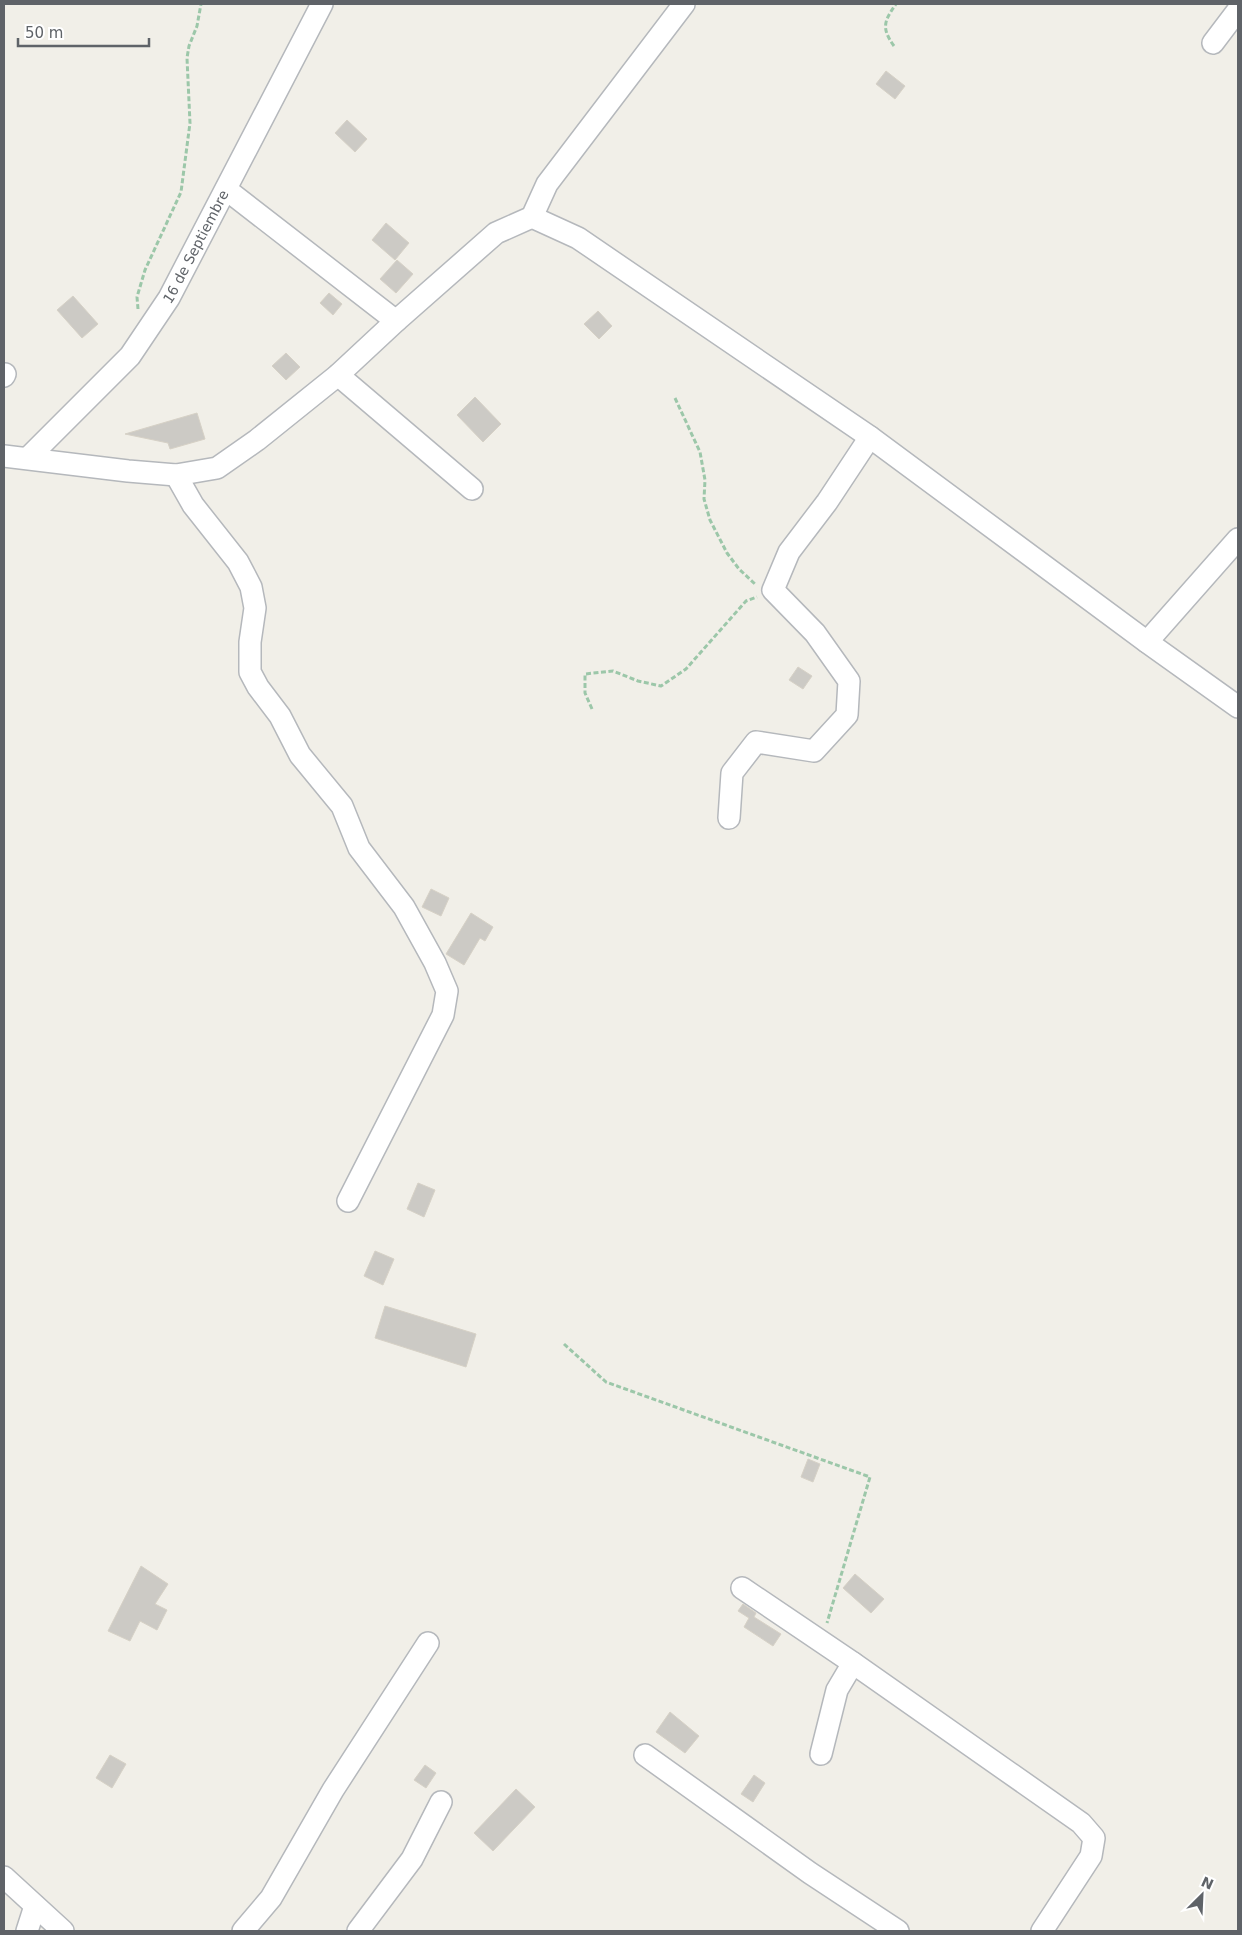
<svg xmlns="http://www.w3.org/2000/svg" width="1242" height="1935" font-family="'DejaVu Sans',sans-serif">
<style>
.building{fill:#cccac5;stroke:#d6d1c6}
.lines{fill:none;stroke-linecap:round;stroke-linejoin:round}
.minor-casing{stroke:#b5b8bc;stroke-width:24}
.path{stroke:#9cc7a9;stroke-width:3;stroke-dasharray:5 2.5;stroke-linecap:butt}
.minor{stroke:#fff;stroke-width:21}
.labels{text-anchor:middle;stroke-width:4.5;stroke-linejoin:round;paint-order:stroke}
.street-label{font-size:14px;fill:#5f6368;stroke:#fff}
</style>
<rect width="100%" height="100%" fill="#f1efe8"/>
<g class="building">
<path d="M886,71l19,15 -10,13 -19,-15z"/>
<path d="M347,120l20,19 -12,13 -20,-19z"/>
<path d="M386,223l23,20 -14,17 -23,-20z"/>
<path d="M397,260l16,14 -17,19 -16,-14z"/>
<path d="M329,293l13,11 -9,11 -13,-12z"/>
<path d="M73,296l25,28 -16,14 -25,-28z"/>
<path d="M598,311l14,15 -13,13 -15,-15z"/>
<path d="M286,353l14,14 -14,13 -14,-14z"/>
<path d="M475,397l26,27 -18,18 -26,-27z"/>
<path d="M197,413l8,26 -35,10 -2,-6 -43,-9z"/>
<path d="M798,667l14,9 -9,13 -14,-9z"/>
<path d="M431,889l18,9 -8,18 -19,-9z"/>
<path d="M471,913l22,14 -8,14 -5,-3 -16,27 -18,-11z"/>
<path d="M418,1183l17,7 -11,27 -17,-8z"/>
<path d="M375,1251l19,8 -11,26 -19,-9z"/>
<path d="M385,1306l91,28 -10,33 -91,-29z"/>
<path d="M808,1459l12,5 -7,18 -12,-5z"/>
<path d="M141,1566l27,18 -13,20 12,6 -10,20 -17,-9 -10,20 -22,-10z"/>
<path d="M855,1574l29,25 -13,14 -28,-25z"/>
<path d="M743,1604l13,9 -2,4 27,17 -8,12 -29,-19 5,-9 -11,-7z"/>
<path d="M670,1712l29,24 -14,17 -29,-21z"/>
<path d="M110,1755l16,9 -14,24 -16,-10z"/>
<path d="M425,1765l11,8 -10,15 -12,-8z"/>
<path d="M754,1775l11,8 -12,19 -12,-8z"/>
<path d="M516,1789l19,18 -42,44 -19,-18z"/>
</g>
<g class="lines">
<defs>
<g id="minor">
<path d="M1213,43l25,-33"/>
<path d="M227,190l169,131"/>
<path d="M532,217l46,21 292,199 277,205 91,65"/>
<path d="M338,375l134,114"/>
<path d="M4,376l1,-2"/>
<path d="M4,456l124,15 48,4 41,-7 40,-28 81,-65 58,-54 100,-88 36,-16 15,-33 137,-180"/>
<path id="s1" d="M28,458l102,-102 39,-58 153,-294"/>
<path d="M176,475l17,30 45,57 13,25 4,21 -5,34v30l8,15 22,29 20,39 42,51 17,42 45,59 31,56 12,28 -4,24 -95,186"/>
<path d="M1147,642l91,-103"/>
<path d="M729,818l3,-45 24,-31 58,9 33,-36 2,-34 -34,-48 -42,-43 16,-38 38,-50 43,-65"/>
<path d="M742,1588l111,75 228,160 13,15 -3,18 -49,75"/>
<path d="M821,1754l16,-64 16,-27"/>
<path d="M645,1755l165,118 88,58"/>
<path d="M4,1877l59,54"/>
<path d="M27,1931l8,-25"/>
<path d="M243,1931l28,-33 62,-108 95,-147"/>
<path d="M358,1931l54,-72 29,-57"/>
</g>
</defs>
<use href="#minor" class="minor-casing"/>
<g class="path">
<path d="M894,46c-13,-18 -10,-25 2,-42"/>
<path d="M138,309l-1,-12 8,-27 36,-78 9,-69 -3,-65 2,-12 8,-20 4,-22"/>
<path d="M675,398l25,54 5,28 -1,19 6,21 17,33 12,16 16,15"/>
<path d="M592,709l-7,-16v-19l28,-3 25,10 23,5 25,-17 60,-68 11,-4"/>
<path d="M564,1344l42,38 264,95 -43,146"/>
</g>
<use href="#minor" class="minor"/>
</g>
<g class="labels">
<g class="street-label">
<text dy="5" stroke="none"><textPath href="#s1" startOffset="272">16 de Septiembre</textPath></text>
</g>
</g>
<rect width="1242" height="1935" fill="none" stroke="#5f6368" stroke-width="10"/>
<g transform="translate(1202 1895) rotate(24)" stroke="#ffffff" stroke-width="4" paint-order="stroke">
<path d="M0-4L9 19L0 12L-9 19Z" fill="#5f6368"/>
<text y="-8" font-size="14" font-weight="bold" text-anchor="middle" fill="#5f6368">N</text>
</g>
<path d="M18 38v8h131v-8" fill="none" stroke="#5f6368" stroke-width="2.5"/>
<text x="25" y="38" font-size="15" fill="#5f6368" stroke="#ffffff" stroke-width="4" paint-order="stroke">50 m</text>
</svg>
